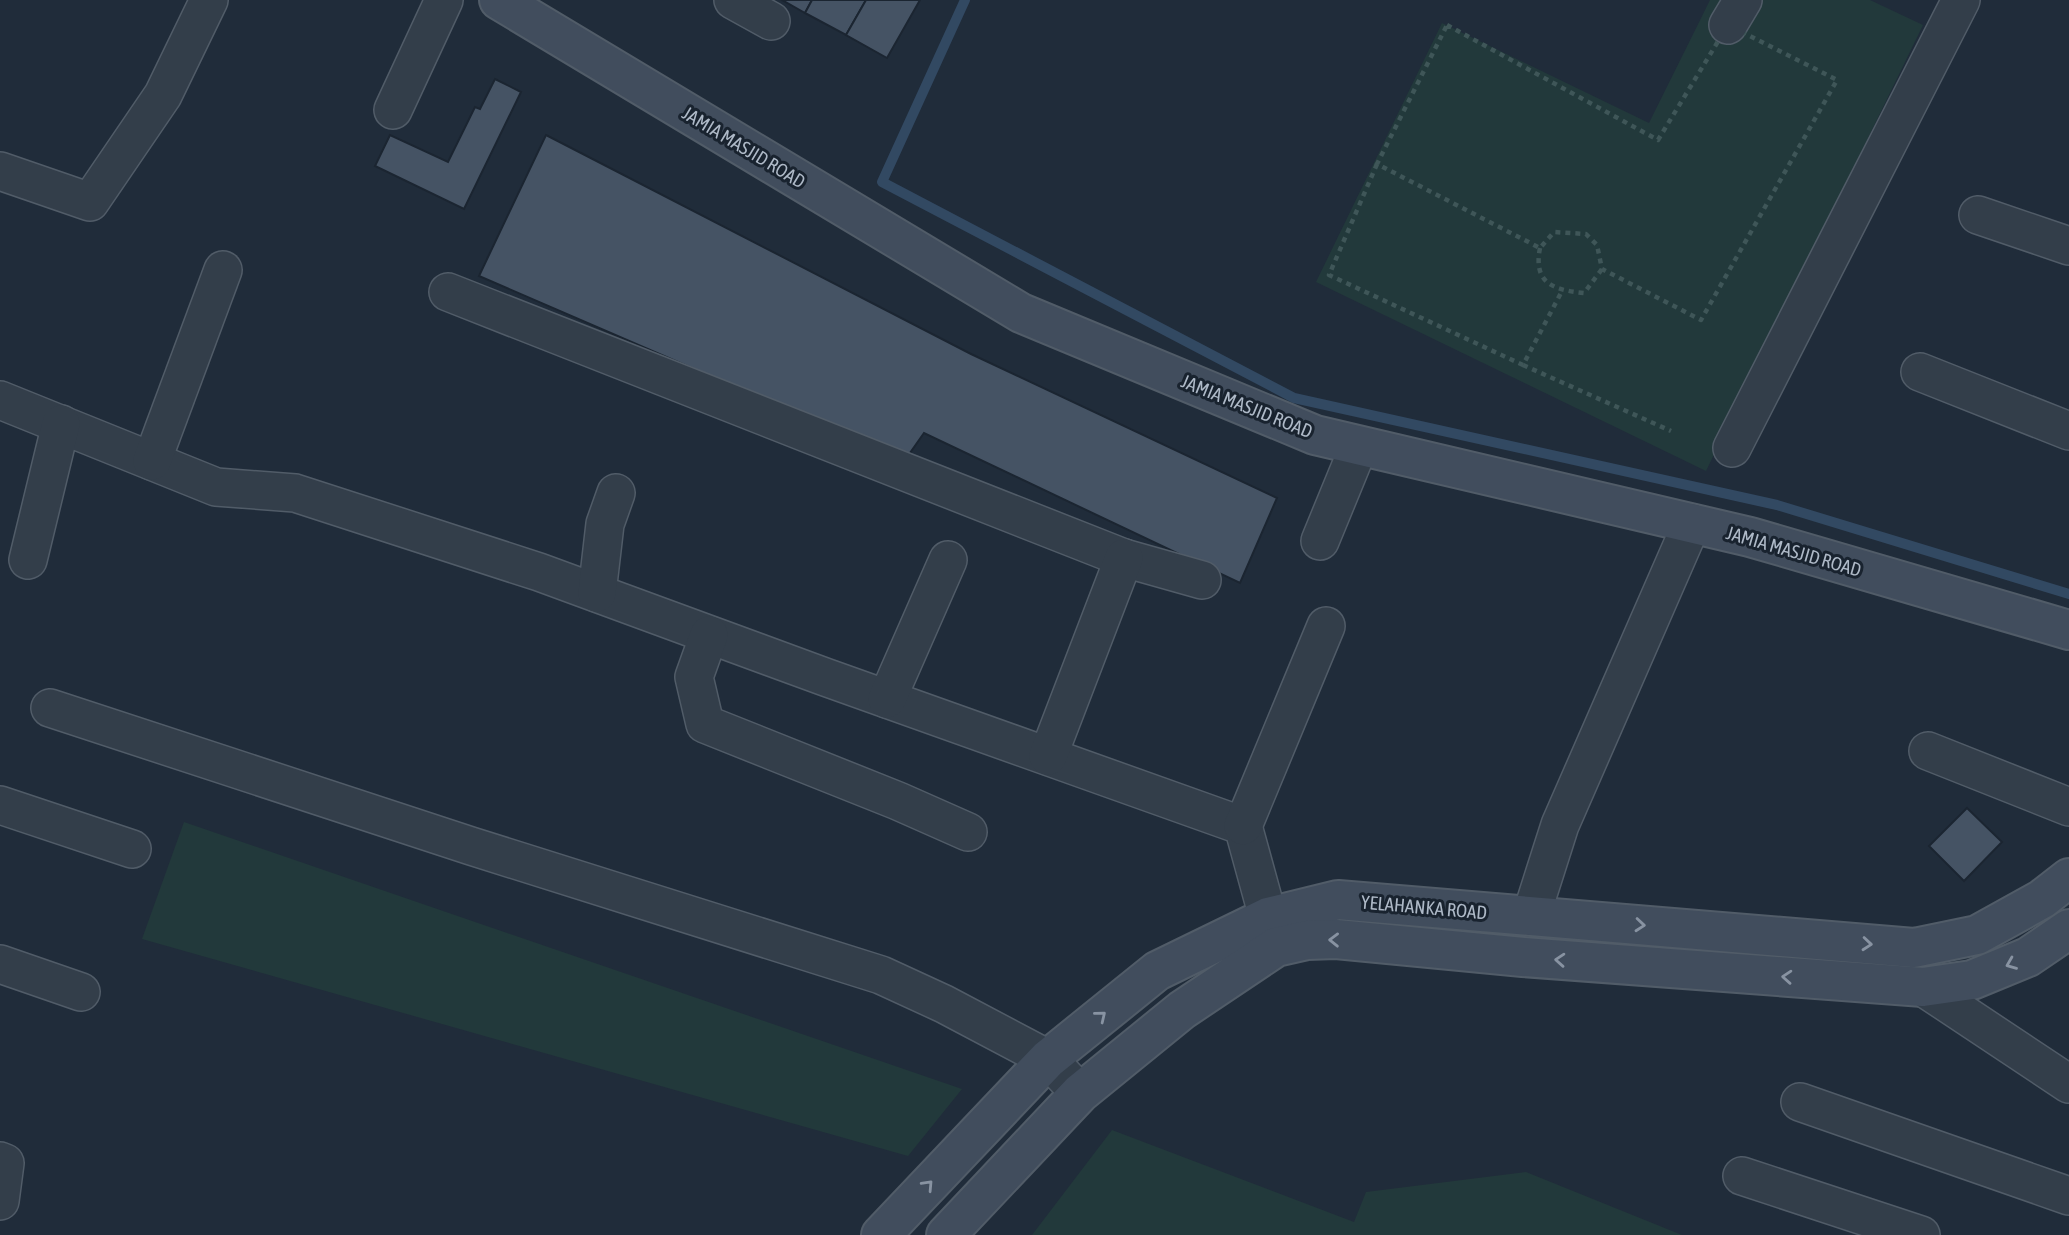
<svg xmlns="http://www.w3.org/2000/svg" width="2069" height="1235" font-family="'Asap Condensed',sans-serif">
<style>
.green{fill:#22393b}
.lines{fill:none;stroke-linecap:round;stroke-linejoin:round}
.stream{stroke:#324962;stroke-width:10}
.building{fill:#455364;stroke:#1b2531;stroke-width:2}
.street-casing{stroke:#515c68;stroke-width:40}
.secondary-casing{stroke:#515c68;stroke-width:42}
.path{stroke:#3f5658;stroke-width:4.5;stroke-dasharray:5 5;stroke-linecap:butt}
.street{stroke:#333e4a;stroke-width:37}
.secondary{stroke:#414d5d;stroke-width:38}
.oneway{stroke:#8893a2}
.labels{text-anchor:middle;stroke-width:6;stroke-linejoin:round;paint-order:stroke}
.street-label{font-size:19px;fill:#aeb9c7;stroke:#19232f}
</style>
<rect width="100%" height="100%" fill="#202c3a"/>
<g class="green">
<path d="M1710,0h160l53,25 -217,446 -390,-189 126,-259 207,100z"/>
<path d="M184,822l778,267 -54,67 -766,-217z"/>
<path d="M1112,1130l242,92 12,-30 160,-20 156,63h-650z"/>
</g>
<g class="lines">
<path class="stream" d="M965,0l-83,182 412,216 483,107 292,89"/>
</g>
<g class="building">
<path d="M782,0h30l-7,13z"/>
<path d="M812,0h54l-20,35 -41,-22z"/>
<path d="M866,0h54l-33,58 -41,-23z"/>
<path d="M495,79l26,13 -57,117 -89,-43 15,-31 58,27 27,-55 5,2z"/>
<path d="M546,135l425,219 306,144 -37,85 -316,-150 -19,27 -426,-184z"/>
<path d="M1967,808l35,34 -38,39 -35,-35z"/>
</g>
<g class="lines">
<defs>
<g id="street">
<path d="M733,0l38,21"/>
<path d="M1728,25l15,-25"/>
<path d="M393,110l51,-110"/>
<path d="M0,171l90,31 73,-107 46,-95"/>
<path d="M1978,215l91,31"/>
<path d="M448,292l676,266 78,22"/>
<path d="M1920,372l149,59"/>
<path d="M0,400l216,87 79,6 244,79 286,105 418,149 25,91"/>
<path d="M1732,448l229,-448"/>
<path d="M152,461l71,-191"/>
<path d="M1320,541l39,-95"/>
<path d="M28,560l33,-136"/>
<path d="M597,593l8,-69 11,-31"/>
<path d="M709,635l-15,42 11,47 193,77 70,31"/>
<path d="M887,699l61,-139"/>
<path d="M50,708l421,138 410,129 63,29 104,55 32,34"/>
<path d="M1928,751l141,56"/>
<path d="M1048,756l76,-198"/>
<path d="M0,805l132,44"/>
<path d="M1243,826l83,-200"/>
<path d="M1531,916l29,-91 132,-302"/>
<path d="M0,964l81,28"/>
<path d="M1923,987l146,97"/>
<path d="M1800,1102l269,94"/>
<path d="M0,1161l5,2 -5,38"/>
<path d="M1742,1176l179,59"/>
</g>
<g id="secondary">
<path d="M499,0l522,313 294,122 435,102 319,93"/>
<path d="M881,1235l167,-176 109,-88 111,-54 70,-17 576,48 63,-13 65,-36 27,-21"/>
<path d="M946,1235l134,-142 102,-83 94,-63 31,-7 29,-1 187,18 400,30 49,-7 56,-23 41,-28"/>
</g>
</defs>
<use href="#street" class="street-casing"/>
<use href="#secondary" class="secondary-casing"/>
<g class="path">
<path d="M1447,25l211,115 70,-115 109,55 -136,240 -99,-51 -5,-24 -11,-11 -32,-2 -14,16 -163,-84z"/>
<path d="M1377,164l-48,111 194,90 39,-74"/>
<path d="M1540,248c-7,35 13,42 44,45l18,-24"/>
<path d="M1523,365l148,66"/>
</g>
<use href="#street" class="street"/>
<use href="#secondary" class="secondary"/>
</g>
<defs><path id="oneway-chevron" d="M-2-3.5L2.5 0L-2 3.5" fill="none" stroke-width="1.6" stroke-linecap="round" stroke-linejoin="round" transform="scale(1.75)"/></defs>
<g class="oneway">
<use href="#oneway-chevron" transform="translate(1640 925) rotate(5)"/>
<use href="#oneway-chevron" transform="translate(1334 940) rotate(-179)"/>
<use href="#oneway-chevron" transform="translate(1867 944) rotate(5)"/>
<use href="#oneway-chevron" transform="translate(1560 960) rotate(-176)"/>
<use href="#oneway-chevron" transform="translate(2011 964) rotate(158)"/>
<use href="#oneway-chevron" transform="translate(1787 977) rotate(-176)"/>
<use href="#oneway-chevron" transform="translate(1101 1016) rotate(-39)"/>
<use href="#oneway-chevron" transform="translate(928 1185) rotate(-47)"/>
</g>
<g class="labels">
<g class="street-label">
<text transform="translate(744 147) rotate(31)" y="7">JAMIA MASJID ROAD</text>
<text transform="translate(1247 406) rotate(22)" y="7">JAMIA MASJID ROAD</text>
<text transform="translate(1794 551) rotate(16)" y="7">JAMIA MASJID ROAD</text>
<text transform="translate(1424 907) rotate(5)" y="7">YELAHANKA ROAD</text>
</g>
</g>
</svg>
